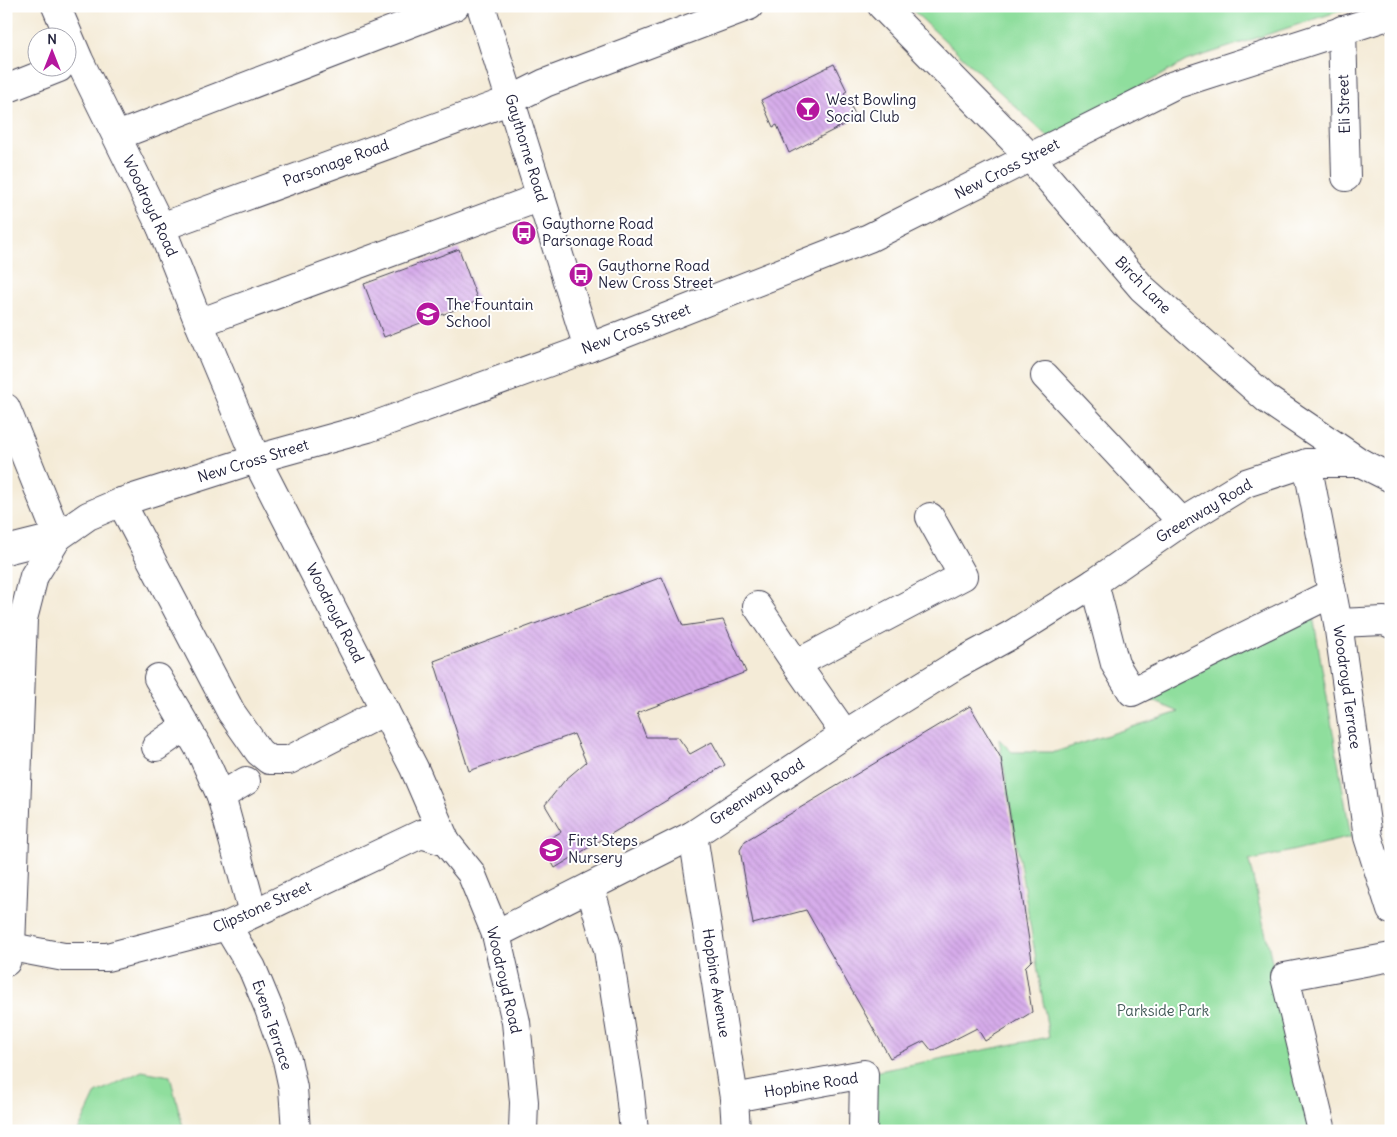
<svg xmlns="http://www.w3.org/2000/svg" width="1397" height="1137" font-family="Delius,sans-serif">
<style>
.green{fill:#8fde9d;stroke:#58806c}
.building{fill:url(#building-back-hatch)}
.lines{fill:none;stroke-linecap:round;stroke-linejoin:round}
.minor-casing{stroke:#424052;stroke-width:30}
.minor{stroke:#fff;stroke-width:28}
.labels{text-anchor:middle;stroke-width:4;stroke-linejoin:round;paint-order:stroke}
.poi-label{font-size:15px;fill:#22223b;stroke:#fff;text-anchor:start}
.street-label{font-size:15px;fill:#22223b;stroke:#fff}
.park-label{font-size:15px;fill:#435a58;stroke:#fff}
</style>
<defs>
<pattern id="building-back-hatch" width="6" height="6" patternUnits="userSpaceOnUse" patternTransform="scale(1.25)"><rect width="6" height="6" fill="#d6abea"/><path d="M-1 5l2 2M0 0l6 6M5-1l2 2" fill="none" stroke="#b793ca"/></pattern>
</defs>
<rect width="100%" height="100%" fill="#fff"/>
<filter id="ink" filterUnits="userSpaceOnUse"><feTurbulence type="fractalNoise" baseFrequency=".02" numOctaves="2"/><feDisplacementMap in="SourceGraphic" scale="10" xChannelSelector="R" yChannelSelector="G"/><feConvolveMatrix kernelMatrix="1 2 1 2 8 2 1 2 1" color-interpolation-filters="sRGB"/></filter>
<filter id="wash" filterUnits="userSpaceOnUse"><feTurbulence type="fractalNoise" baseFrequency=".0096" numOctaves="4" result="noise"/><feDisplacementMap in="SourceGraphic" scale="20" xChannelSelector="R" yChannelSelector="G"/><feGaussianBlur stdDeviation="1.12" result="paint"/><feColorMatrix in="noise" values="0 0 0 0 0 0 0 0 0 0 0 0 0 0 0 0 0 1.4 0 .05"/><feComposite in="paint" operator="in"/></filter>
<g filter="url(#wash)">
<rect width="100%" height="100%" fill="#f4ebd7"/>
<g class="green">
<path d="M908,6h447l-169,55 -137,77z"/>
<path d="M1311,604l40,233 -102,24 62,270h-442v-58l180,-36 -50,-298 13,13h43l124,-40 -47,-20z"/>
<path d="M142,1071l28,5 14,55h-106l18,-38z"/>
</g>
<g id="blocks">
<g class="building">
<path d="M834,64l13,27 -3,2 13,25 -68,35 -12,-28 -4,2 -12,-27z"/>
<path d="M459,249l19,52 -94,36 -20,-53z"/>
<path d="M662,577l21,49 40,-6 23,52 -109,41 9,24h32l12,17 22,-12 13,23 -170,103 -14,-25 20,-11 -16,-27 20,-25 21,-18 -12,-28 -105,37 -35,-110z"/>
<path d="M970,706l31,52 31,202 -7,7 7,45 -47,29 -8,-13 -45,23 -8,-10 -34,17 -84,-148 -53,14 -13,-74 5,-9z"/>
</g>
</g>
</g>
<g filter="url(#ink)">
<use href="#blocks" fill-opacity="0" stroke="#424052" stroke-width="1"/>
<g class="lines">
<defs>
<g id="minor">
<path d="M56,6l23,54 82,167 38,96 57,136 158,309 32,74 25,31 25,61 20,88 8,80 -1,29"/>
<path d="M481,6l107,342"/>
<path d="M882,6l148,151 112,131 126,112 93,63 30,15"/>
<path d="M1342,30l4,147"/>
<path d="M6,89l53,-21"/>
<path d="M117,136l338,-130"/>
<path d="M161,227l350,-127 34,-17 204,-77"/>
<path d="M199,323l342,-126"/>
<path d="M1045,376l137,146"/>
<path d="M6,408l52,129"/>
<path d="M1307,463l31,160 30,214 23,73"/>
<path d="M121,502l110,210 28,40 10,8h20l96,-49"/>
<path d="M6,550l52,-13 30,-21 33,-14 135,-43 112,-31 220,-80 281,-110 305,-153 217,-70"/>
<path d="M1094,583l21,81 17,28 200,-99"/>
<path d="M757,606l39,58"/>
<path d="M1338,623l46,-2 7,3"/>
<path d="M158,678l43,74 20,44 32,117"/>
<path d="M845,734l-49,-70 167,-88 -33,-59"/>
<path d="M156,747l30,-21"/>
<path d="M221,796l25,-15"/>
<path d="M693,835l41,263 2,33"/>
<path d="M590,887l18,63 21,134 5,47"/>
<path d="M227,926l25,42 17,41 18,51 6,28 3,43"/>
<path d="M496,934l197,-99 152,-101 111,-69 55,-30 83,-52 88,-61 64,-39 61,-20h54"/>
<path d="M11,947l53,10h43l120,-31 194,-92 25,8"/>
<path d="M6,962l5,-15 12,-328 11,-43 24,-39"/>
<path d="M734,1098l130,-24 -1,57"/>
<path d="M1322,1131l-37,-154 106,-20"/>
</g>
</defs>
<use href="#minor" class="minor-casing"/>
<use href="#minor" class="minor"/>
</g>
</g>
<defs>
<symbol id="bar-disc" viewBox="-11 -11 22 22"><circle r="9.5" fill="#b5179e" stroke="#fff"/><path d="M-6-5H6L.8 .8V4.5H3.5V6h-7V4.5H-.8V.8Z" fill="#fff"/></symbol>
<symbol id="bus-disc" viewBox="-11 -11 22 22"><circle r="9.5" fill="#b5179e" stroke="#fff"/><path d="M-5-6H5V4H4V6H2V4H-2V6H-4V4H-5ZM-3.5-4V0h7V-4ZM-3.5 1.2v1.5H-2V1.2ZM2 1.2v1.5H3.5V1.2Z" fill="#fff"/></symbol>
<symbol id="school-disc" viewBox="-11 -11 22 22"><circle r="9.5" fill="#b5179e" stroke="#fff"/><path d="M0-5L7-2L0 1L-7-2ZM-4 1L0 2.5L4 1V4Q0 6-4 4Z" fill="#fff"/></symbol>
</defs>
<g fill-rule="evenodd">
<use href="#bar-disc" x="794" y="95" width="28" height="28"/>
<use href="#bus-disc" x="510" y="219" width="28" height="28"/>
<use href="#bus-disc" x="567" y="261" width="28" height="28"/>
<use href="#school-disc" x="414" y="300" width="28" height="28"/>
<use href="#school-disc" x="537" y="836" width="28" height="28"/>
</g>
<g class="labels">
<g class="poi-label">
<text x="826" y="105">West Bowling<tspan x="826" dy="17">Social Club</tspan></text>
<text x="542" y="229">Gaythorne Road<tspan x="542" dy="17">Parsonage Road</tspan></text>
<text x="598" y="271">Gaythorne Road<tspan x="598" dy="17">New Cross Street</tspan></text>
<text x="446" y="310">The Fountain<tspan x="446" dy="17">School</tspan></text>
<text x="568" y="846">First Steps<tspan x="568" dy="17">Nursery</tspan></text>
</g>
<g class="street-label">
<text transform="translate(1344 104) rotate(-92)" y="5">Eli Street</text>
<text transform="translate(526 148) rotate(73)" y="5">Gaythorne Road</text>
<text transform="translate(336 163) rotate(-20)" y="5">Parsonage Road</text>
<text transform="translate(1007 169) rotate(-27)" y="5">New Cross Street</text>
<text transform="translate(150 206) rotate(65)" y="5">Woodroyd Road</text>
<text transform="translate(1143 285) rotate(46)" y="5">Birch Lane</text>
<text transform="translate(636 329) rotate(-21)" y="5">New Cross Street</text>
<text transform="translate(253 461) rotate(-17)" y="5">New Cross Street</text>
<text transform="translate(1204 511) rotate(-31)" y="5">Greenway Road</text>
<text transform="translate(335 613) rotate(63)" y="5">Woodroyd Road</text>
<text transform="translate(1347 687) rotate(82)" y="5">Woodroyd Terrace</text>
<text transform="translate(757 792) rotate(-33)" y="5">Greenway Road</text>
<text transform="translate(262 907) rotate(-24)" y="5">Clipstone Street</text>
<text transform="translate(504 980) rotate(77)" y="5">Woodroyd Road</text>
<text transform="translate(716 983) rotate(81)" y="5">Hopbine Avenue</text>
<text transform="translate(272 1025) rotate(71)" y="5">Evens Terrace</text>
<text transform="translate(811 1085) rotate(-9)" y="5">Hopbine Road</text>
</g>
<g class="park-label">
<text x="1163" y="1016">Parkside Park</text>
</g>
</g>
<rect width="1397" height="1137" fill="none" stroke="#fff" stroke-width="25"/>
<g transform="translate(52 52)"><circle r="24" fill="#ffffff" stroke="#a7a7b1"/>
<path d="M0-4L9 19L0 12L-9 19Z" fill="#b5179e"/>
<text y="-8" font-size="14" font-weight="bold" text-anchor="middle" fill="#22223b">N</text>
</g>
</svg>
